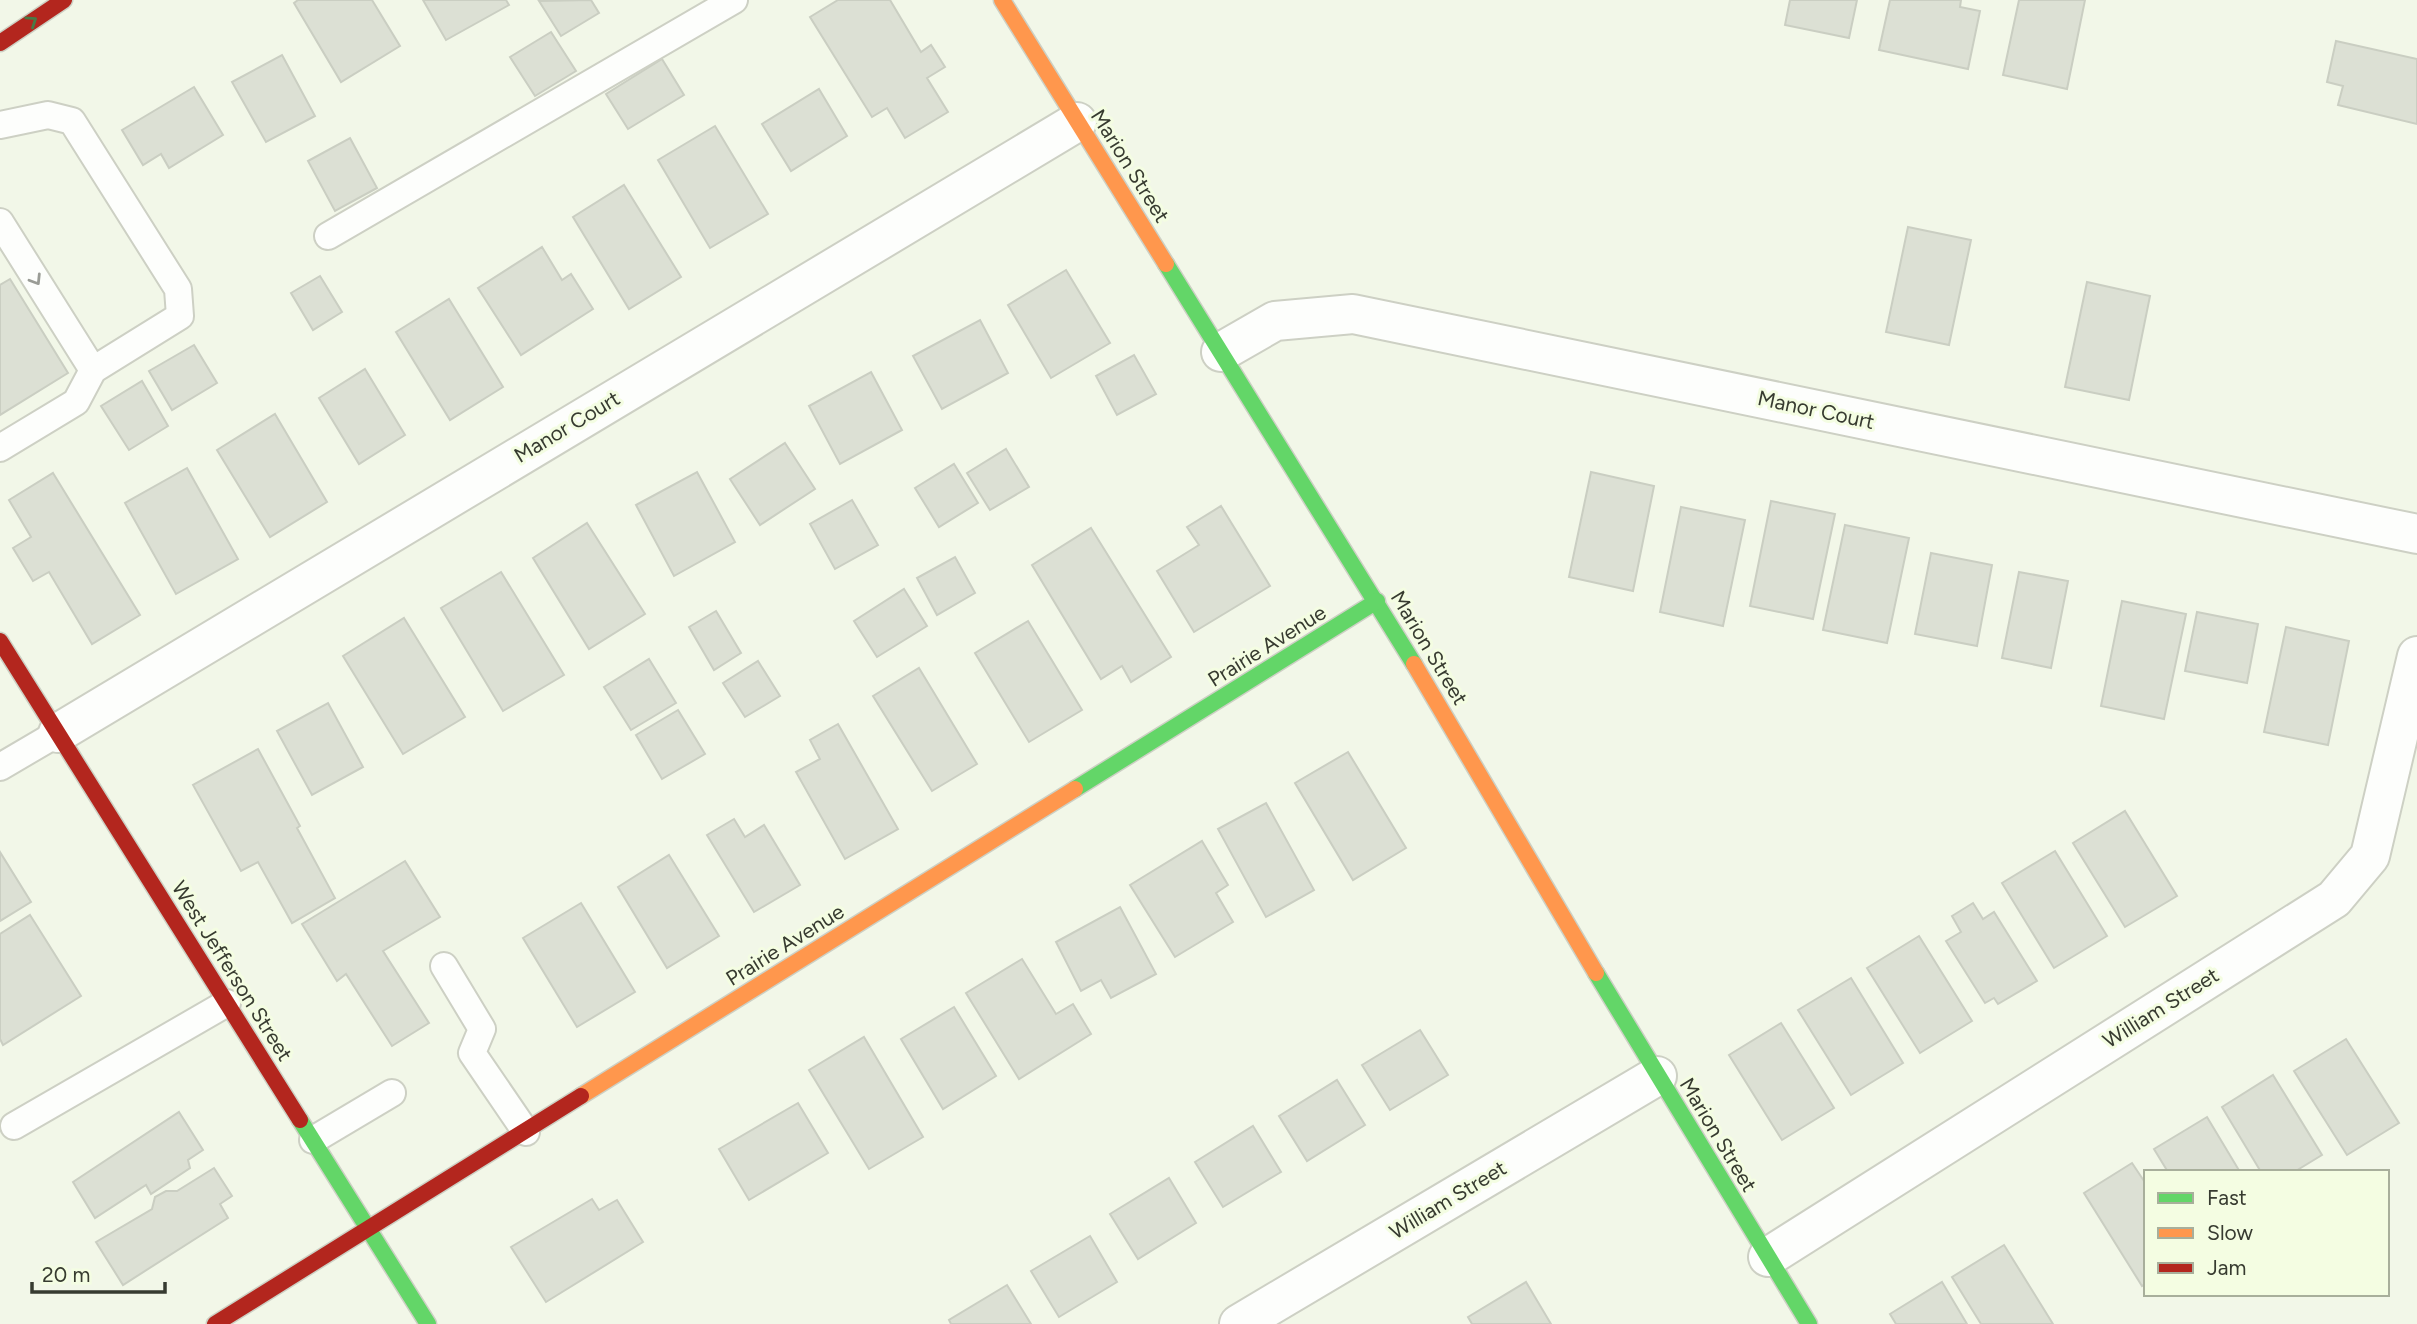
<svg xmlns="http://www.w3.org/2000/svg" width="2417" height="1324" font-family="Figtree,sans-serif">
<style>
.building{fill:#dce0d4;stroke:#cacec2;stroke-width:2}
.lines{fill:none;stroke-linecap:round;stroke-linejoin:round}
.lane-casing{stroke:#cdd0c4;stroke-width:30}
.street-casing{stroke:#cdd0c4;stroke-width:42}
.fast-casing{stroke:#cdd0c4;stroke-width:19}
.slow-casing{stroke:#cdd0c4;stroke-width:19}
.jam-casing{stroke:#cdd0c4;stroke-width:19}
.lane{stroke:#fdfefc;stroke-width:26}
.street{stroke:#fdfefc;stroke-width:38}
.fast{stroke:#63d668;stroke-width:16}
.slow{stroke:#ff974d;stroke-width:16}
.jam{stroke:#b3261e;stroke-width:16}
.oneway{stroke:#497946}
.oneway2{stroke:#9a9c96}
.labels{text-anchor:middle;stroke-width:6;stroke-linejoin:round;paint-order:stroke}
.street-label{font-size:21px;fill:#373b30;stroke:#f4fde2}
</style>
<rect width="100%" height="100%" fill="#f2f7e8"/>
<g class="building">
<path d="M298,0h74l28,46 -59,36 -47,-79z"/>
<path d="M423,0h83l3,5 -63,35z"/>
<path d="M591,0l8,13 -38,23 -22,-35z"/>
<path d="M838,0h52l31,52 10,-7 14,22 -18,11 21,34 -43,26 -18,-30 -15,9 -62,-100z"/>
<path d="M1790,0h67l-8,38 -64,-13z"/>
<path d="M1890,0h71l-1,7 20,4 -12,58 -89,-19z"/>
<path d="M2019,0h66l-18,89 -64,-14z"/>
<path d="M551,32l25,39 -41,25 -25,-39z"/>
<path d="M2336,41l81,18v65l-79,-19 5,-19 -16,-4z"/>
<path d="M282,55l33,61 -49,26 -34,-60z"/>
<path d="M662,59l22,36 -56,34 -22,-35z"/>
<path d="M194,87l29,48 -54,33 -8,-14 -18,11 -21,-35z"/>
<path d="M819,89l28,47 -56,35 -29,-47z"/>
<path d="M715,126l53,88 -58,34 -52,-88z"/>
<path d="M350,138l27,50 -42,23 -27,-50z"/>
<path d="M624,185l57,92 -52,32 -56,-92z"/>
<path d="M1908,227l63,13 -22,105 -63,-13z"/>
<path d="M542,247l20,33 9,-6 22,35 -72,46 -43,-67z"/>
<path d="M1066,270l44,73 -59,35 -43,-73z"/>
<path d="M320,276l22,36 -29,18 -22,-37z"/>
<path d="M10,279l58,94 -68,42v-130z"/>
<path d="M2087,282l63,14 -21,104 -64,-13z"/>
<path d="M449,299l54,88 -53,33 -54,-88z"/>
<path d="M980,320l28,53 -66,36 -29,-53z"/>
<path d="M194,345l23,38 -45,27 -23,-39z"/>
<path d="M1134,355l22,39 -39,21 -21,-39z"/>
<path d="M365,369l40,66 -46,29 -40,-66z"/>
<path d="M871,372l31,58 -62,34 -31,-58z"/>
<path d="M142,381l26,45 -39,24 -28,-44z"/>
<path d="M275,414l52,88 -57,35 -53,-87z"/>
<path d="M785,443l30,46 -55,36 -30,-46z"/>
<path d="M1006,449l23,38 -39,23 -23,-37z"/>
<path d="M954,464l24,39 -39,24 -24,-39z"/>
<path d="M187,468l51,91 -62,35 -51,-91z"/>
<path d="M697,472l38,70 -61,34 -38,-71z"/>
<path d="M1591,472l63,14 -21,105 -64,-14z"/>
<path d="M53,473l87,142 -48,29 -43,-72 -16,9 -20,-33 18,-11 -22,-37z"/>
<path d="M852,500l26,45 -43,24 -25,-45z"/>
<path d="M1771,501l64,13 -22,105 -63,-13z"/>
<path d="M1221,506l49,80 -76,46 -37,-61 42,-26 -12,-18z"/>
<path d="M1681,507l64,13 -22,106 -63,-14z"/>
<path d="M587,523l58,91 -56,35 -56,-91z"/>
<path d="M1845,525l64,13 -22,105 -64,-13z"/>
<path d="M1091,528l80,129 -40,25 -9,-16 -21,13 -69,-114z"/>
<path d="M1931,553l61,12 -15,81 -62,-12z"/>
<path d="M955,557l20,36 -38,22 -20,-37z"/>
<path d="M501,572l63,103 -61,36 -62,-103z"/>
<path d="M2019,572l49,9 -17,87 -49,-10z"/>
<path d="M904,589l23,37 -50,31 -23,-36z"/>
<path d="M2122,601l64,13 -22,105 -63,-13z"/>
<path d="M716,611l25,42 -27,17 -25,-43z"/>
<path d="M2197,612l61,12 -11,59 -62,-12z"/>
<path d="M404,618l61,99 -62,37 -60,-98z"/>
<path d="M1028,621l54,89 -53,32 -54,-89z"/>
<path d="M2286,627l63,14 -21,104 -64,-13z"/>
<path d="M649,659l27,44 -45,27 -27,-43z"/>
<path d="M758,661l22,35 -35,21 -22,-34z"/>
<path d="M919,668l58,96 -45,27 -59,-95z"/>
<path d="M328,703l35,64 -51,28 -35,-64z"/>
<path d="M678,710l27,44 -43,25 -26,-44z"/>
<path d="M838,724l60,105 -53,30 -49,-87 24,-13 -10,-19z"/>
<path d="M258,749l42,77 -3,2 38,70 -43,25 -34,-61 -17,9 -48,-86z"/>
<path d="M1348,752l58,96 -53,32 -58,-97z"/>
<path d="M1266,803l48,87 -48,27 -48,-88z"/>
<path d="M2125,811l52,85 -52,31 -52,-84z"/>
<path d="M734,819l11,18 19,-12 36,60 -46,27 -47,-77z"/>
<path d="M1202,841l26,44 -12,8 17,29 -58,35 -45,-72z"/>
<path d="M2055,851l52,85 -53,32 -52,-85z"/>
<path d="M0,852l31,50 -31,19z"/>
<path d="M669,855l50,81 -52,32 -49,-81z"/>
<path d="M405,861l35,56 -57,34 46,72 -37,23 -46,-72 -9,7 -35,-57z"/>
<path d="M581,903l54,89 -58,35 -54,-89z"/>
<path d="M1973,903l10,16 11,-7 43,69 -39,23 -4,-6 -9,5 -39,-62 15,-9 -9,-16z"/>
<path d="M1120,907l36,67 -45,24 -10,-18 -20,11 -25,-49z"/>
<path d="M30,915l51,81 -78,49 -3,-6v-105z"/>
<path d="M1919,936l53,85 -52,32 -53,-85z"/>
<path d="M1022,959l34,55 17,-10 18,30 -72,45 -53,-86z"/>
<path d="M1851,978l52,85 -52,32 -53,-85z"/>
<path d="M954,1007l42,69 -53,33 -42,-70z"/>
<path d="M1781,1023l53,85 -52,32 -53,-85z"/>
<path d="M1420,1030l28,45 -58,35 -28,-45z"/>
<path d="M864,1037l59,100 -54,32 -60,-99z"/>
<path d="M2346,1039l53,84 -52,32 -53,-84z"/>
<path d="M2273,1075l49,80 -28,17h-33l-39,-65z"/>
<path d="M1337,1080l28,45 -58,36 -28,-45z"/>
<path d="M798,1103l30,50 -79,47 -30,-51z"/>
<path d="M179,1112l24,38 -15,10 2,8 -39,26 -5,-9 -51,33 -22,-36z"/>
<path d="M2207,1117l33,55h-72l-14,-23z"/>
<path d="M1253,1126l28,46 -58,35 -28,-45z"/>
<path d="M2132,1163l14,21v99l-4,3 -58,-93z"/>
<path d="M214,1168l18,28 -12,8 8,14 -105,67 -27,-43 56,-33 3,-12 11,-6h11z"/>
<path d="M1169,1178l27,45 -58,36 -28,-45z"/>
<path d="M592,1199l7,11 18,-10 26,42 -97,60 -35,-55z"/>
<path d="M1090,1236l27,46 -58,35 -28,-46z"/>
<path d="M2004,1245l49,79h-72l-29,-47z"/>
<path d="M1526,1282l25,42h-79l-4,-7z"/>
<path d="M1942,1282l25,42h-71l-6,-10z"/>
<path d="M1007,1285l24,39h-80l-2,-4z"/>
</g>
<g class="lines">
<defs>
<g id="lane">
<path d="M0,125l48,-10 24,6 106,168 2,27 -87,54 -17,32 -76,46"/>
<path d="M0,222l93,148"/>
<path d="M328,236l406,-236"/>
<path d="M0,767l58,-34"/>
<path d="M444,966l38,63 -10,24 54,79"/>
<path d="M14,1126l213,-123"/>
<path d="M313,1140l79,-47"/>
</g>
<g id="street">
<path d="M1221,352l54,-31 78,-7 1064,220"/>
<path d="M58,733l1019,-611"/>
<path d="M1768,1257l566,-358 36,-43 47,-200"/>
<path d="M1239,1324l418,-248"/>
</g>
<g id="fast">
<path d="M1166,264l248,400"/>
<path d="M1075,789l302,-188"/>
<path d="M1596,973l213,351"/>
<path d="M300,1120l128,204"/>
</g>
<g id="slow">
<path d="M1002,0l164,264"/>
<path d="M1414,664l182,309"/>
<path d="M581,1096l494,-307"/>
</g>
<g id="jam">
<path d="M0,43l64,-43"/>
<path d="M0,641l300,479"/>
<path d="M215,1324l366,-228"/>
</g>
</defs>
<use href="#lane" class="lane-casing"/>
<use href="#street" class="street-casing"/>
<use href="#fast" class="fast-casing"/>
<use href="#slow" class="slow-casing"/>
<use href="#jam" class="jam-casing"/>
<use href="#lane" class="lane"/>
<use href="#street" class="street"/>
<use href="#fast" class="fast"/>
<use href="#slow" class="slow"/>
<use href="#jam" class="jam"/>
</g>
<defs><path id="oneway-chevron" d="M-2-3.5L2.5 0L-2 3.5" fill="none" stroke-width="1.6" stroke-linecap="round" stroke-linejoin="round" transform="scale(1.75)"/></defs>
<use class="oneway" href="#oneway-chevron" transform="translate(32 21) rotate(-34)"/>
<use class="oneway2" href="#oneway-chevron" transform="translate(36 280) rotate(58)"/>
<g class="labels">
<g class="street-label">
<text transform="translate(1130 166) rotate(58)" y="7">Marion Street</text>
<text transform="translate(1816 410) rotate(12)" y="7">Manor Court</text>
<text transform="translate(567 427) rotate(-31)" y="7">Manor Court</text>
<text transform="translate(1267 646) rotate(-32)" y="7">Prairie Avenue</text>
<text transform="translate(1429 648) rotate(59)" y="7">Marion Street</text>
<text transform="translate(785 945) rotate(-32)" y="7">Prairie Avenue</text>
<text transform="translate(232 971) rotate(58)" y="7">West Jefferson Street</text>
<text transform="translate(2161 1008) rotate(-32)" y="7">William Street</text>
<text transform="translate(1718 1135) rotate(59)" y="7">Marion Street</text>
<text transform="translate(1448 1200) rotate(-31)" y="7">William Street</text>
</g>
</g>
<rect x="2144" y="1170" width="245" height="126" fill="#f4fde2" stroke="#a8af9b" stroke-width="2"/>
<rect x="2158" y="1193" width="35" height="10" fill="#63d668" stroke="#a8af9b" stroke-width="2"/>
<text x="2207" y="1205" font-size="21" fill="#373b30">Fast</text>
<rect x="2158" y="1228" width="35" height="10" fill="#ff974d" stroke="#a8af9b" stroke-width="2"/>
<text x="2207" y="1240" font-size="21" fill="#373b30">Slow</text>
<rect x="2158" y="1263" width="35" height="10" fill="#b3261e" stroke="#a8af9b" stroke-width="2"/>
<text x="2207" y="1275" font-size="21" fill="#373b30">Jam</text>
<path d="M32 1282v10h133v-10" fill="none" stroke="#373b30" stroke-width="3.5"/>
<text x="42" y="1282" font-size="21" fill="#373b30" stroke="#f4fde2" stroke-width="5" paint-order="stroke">20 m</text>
</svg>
